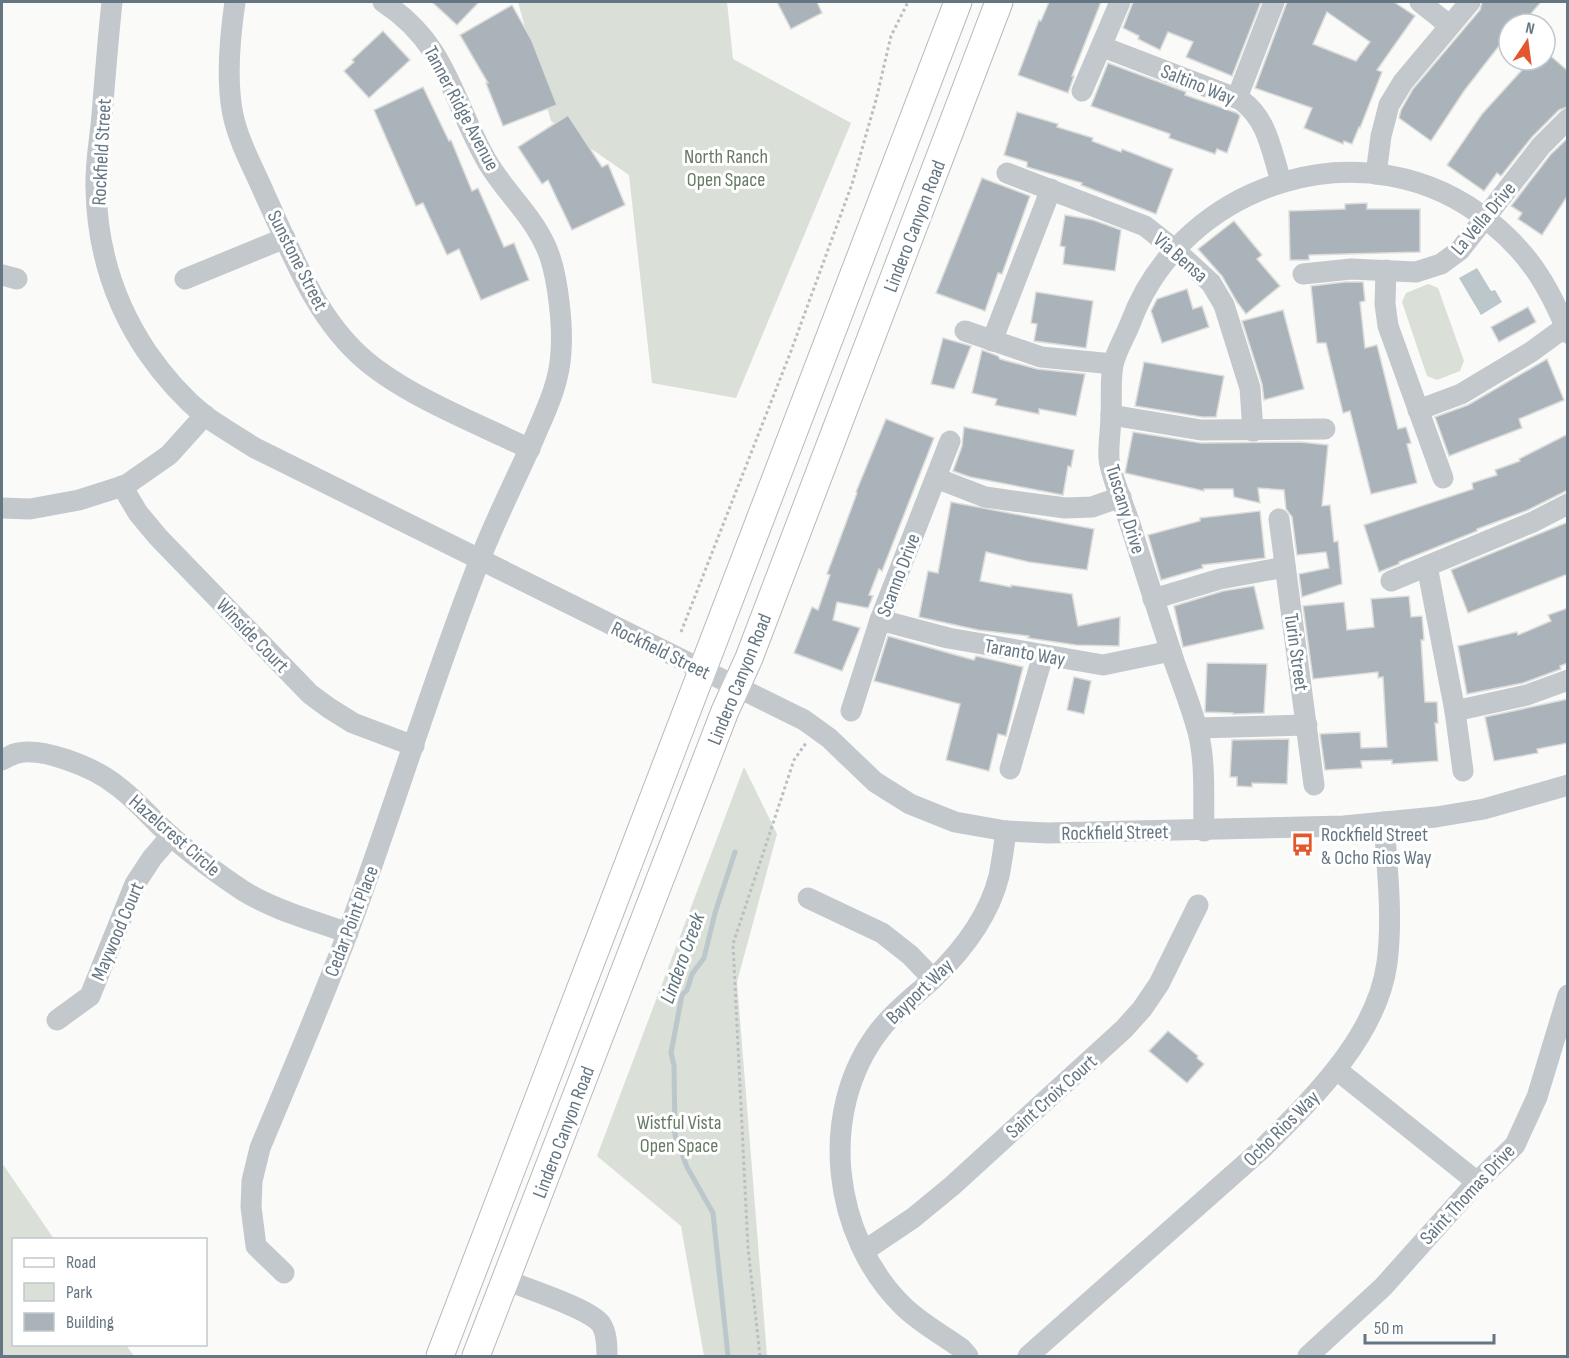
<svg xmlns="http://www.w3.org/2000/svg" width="1569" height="1358" font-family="'Sofia Sans Condensed',sans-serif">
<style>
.green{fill:#dadfd7}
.water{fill:#bbc7cb}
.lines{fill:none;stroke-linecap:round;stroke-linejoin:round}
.stream{stroke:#bbc7cb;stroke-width:5}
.building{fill:#aab3b9;stroke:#dcdcda;stroke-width:1.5;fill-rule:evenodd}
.major-casing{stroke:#b5babe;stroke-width:29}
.path{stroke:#bbbfc2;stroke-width:3;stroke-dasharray:3 3;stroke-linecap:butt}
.minor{stroke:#c3c8cc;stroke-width:21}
.major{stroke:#fff;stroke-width:27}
.labels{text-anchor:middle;stroke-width:6;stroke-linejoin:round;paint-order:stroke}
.street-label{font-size:20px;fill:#657683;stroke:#fff}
.park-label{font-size:20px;fill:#687a64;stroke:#fff}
.poi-label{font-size:20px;fill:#657683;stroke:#fff;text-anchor:start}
.water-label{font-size:21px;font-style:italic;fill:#60757c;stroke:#fff}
</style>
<rect width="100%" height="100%" fill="#fafaf8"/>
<g class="green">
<path d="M518,2h209l6,57 118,64 -115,275 -84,-15 -23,-208 -78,-54z"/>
<path d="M1428,284l10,4 26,73 -4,10 -23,9 -10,-4 -25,-74 4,-9z"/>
<path d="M744,767l33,67 -40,148 30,374h-63l-23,-130 -84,-70z"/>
<path d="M2,1163l52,76 -40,1v104l112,1 8,11h-132z"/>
</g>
<path class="water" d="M1477,268l14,23 4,-1 7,12 -21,13 -22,-37z"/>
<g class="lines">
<path class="stream" d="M728,1356l-15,-143 -26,-46 -12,-32 -1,-70 -3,-12 11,-58 5,-5 5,-16 12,-16 11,-45 20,-61"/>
</g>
<g class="building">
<path d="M432,2h47l-22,23z"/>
<path d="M777,2h40l5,11 -31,16z"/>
<path d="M1049,2h52l-29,74h2l-6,17 -50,-18 21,-55 2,1z"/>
<path d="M1133,2h128l-29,74 -46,-19 7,-15 -25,-10 -8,18 -22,-11 1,-3 -16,-8z"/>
<path d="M1287,2h107l21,14 -38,54 5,2 -22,56 -1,-1 -7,17 -8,-3 -1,3 -39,-16 8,-20 -57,-20zM1327,12l43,30 -14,19 -43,-17z"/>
<path d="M1482,2h59l-19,22h-13v9l-45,58 -33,50 -32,-23 2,-8 12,-21 67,-79z"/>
<path d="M512,5l20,36 25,64 -54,21 -17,-43h2l-28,-48z"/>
<path d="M383,31l27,29 -41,38 -25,-27 10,-9 -2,-2z"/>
<path d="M1545,51l23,20v36l-9,3 -27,27 -31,39 -4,-3 -13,18 -37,-26 35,-51 49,-54h14z"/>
<path d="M1108,63l78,29 -1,3 52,18 3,3 -13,37 -10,-4 -2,5 -46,-16 1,-4 -79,-28z"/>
<path d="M423,87l26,54 2,-1 21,51 6,-3 26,59 10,-4 15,37 -48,20 -22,-51 -12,6 -24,-52 -7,3 -42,-96z"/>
<path d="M1017,112l41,12 -1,3 36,11 -1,3 29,11 1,-3 51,20 -17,45 -75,-29 1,-2 -55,-16v-5l-23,-7z"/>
<path d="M568,115l34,52 6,-3 17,41 -53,25 -24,-50 -6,4 -24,-37z"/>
<path d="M1568,138v57l-26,40 -24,-16 4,-6 -11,-7 40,-52z"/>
<path d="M982,178l48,18 -28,78 -4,-1 -13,38 -49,-18z"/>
<path d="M1367,203v6h53v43l-111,3v5h-19l-1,-49 56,-2v-5z"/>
<path d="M1065,215l28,5 28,10 -6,41 -52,-7 2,-17 -5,-1z"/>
<path d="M1234,221l28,34 -5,4 23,27 -34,28 -9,-12 -15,-26 -24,-27z"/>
<path d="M1345,282h18l2,19 -5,1 5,46 12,-3 21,84 8,-2 5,16 -4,1 10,39 -46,11 -21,-83 -7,2 -17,-70h-9l-6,-57z"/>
<path d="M1187,289l6,20 9,-3 7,21 -47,16 -11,-32 6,-12z"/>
<path d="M1036,292l57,9 -7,47 -52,-7 3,-17 -6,-1z"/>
<path d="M1528,307l8,15 -37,20 -8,-15z"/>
<path d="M1283,310l21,79 -40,11 -2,-16 -20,-63z"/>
<path d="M943,338l28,8 -17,43 -23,-5z"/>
<path d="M982,350l16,6 2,3 37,10 48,5 -9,42 -37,-7v5l-44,-9 2,-6 -25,-6z"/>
<path d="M1547,359l17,41 -45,19 3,9 -73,28 -14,-39 33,-12z"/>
<path d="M1144,362l80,14 -8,41h-14l-67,-11z"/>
<path d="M886,419l48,19 -52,133 -3,-2 -10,26 4,1 -5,12 -31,-6 -4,18 27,8 -18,43 -48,-18 18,-46 6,3 12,-35 -3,-1 30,-81 -1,-1z"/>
<path d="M964,427l110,23 -3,17 -3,-1 -5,29 -93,-18 -17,-6 9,-25z"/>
<path d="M1133,432l68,11 99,-1 28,3 -6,61 8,-1 4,37 4,-1 4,43 -40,13 -3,-23 30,-6 -3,-16 -29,3 -5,-38 -6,-8 -2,-19 -26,-2 2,15 -26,-6 -1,-8h-29v2l-79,-18z"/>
<path d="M1568,434v56l-40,20 -51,19v2l-78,31v2l-20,8 -15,-47 109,-36 -1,-6 25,-8 -2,-5 25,-9 -1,-2z"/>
<path d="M951,502l143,27 -7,41 -58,-8 -43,-10 -6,29 31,6v-2l61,9 6,32 42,-9 -1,29 -43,-1 -48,-7 1,-2 -51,-6 -59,-13 9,-46 10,2z"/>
<path d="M1260,511l5,47 -63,7 1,3 -42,12 -13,-45 52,-14v-3z"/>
<path d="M1568,522v52l-100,39 -17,-43z"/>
<path d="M1254,586l10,43 -81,18 -9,-41 49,-15z"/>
<path d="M1409,596l2,21 11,-1 2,24h-3l4,62h12l1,21h-3l3,38 -46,3v-4l-31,1 1,7 -37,2 -5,-36 40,-2 1,16 26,-1 -4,-70 -5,1v-6l-65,7 -10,-73 41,-4 3,28 27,-3 -3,-28z"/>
<path d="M1568,608v55l-8,3 1,3 -38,14 -56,11 -9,-48 59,-14 1,3 33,-14 -3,-6z"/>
<path d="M888,636l86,24 2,-4 47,11 -17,69 -8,-2 -9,37 -43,-11 14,-56 -86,-23z"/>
<path d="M1207,663l60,1 -3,49 -31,1v-1l-28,-1z"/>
<path d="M1074,677l17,4 -7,33 -17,-4z"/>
<path d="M1568,699v44l-31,6 1,4 -44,8 -9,-44z"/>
<path d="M1289,739l-2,45 -35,-1v4l-15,-1v-9h-7l2,-37z"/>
<path d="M1168,1031l30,25 -1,2 7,6 -17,19 -38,-32z"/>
</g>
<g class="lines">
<defs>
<g id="major">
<path d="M440,1356l518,-1354"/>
<path d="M476,1356l249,-645 24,-53 250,-656"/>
</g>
</defs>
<use href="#major" class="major-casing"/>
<g class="path">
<path d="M681,632l110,-281 61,-167 24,-84 15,-64 17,-34"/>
<path d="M760,1356l-12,-108 -15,-304 61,-184 12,-17"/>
</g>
<g class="minor">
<path d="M112,2c-4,37 -7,75 -10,113 -2,24 -7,49 -6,73 1,59 18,115 51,164 16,23 36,46 58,64 16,11 34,22 50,32l549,272 25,18 46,44 35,22 45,18 51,9 42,2 296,-7 92,-9 48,-8 84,-24"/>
<path d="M235,2c-5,34 -9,79 -2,113 6,28 21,54 32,80 27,58 50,123 101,166 43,36 112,63 164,88"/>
<path d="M1420,2l29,23"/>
<path d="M1103,47l138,53c27,20 30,50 40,81"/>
<path d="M1082,91l38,-89"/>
<path d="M1237,98l37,-96"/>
<path d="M1007,173l138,53 29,23 37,34 13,22 26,83 3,43"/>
<path d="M1376,174l5,-38 8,-31 14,-23 67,-80"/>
<path d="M1386,270l-1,34 3,22 55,152"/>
<path d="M1303,274l48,-5 65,3 25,-8 19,-14 81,-104 27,-27"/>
<path d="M2,275l15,4"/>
<path d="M185,279l100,-41"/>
<path d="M965,331l76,26 72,7"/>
<path d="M992,341l59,-152"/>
<path d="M1418,410l43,-16 70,-42 37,-27"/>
<path d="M1111,415l90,15 124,-1"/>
<path d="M936,478l49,19 80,11 27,-1 29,-10"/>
<path d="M122,486l16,27 20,24 152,157 19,14 24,15 61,23"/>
<path d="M2,508l28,1 49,-9 47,-15 43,-30 36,-40"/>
<path d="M1279,519l35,266"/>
<path d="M1427,566l28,145 8,60"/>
<path d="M1391,581l142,-59 35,-18"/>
<path d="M1153,599l67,-20 65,-12"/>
<path d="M880,620l68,18 155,27 68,-14"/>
<path d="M851,711l29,-91 70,-179"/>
<path d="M1455,711l72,-16 41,-15"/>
<path d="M1197,728l110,-3"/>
<path d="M2,760c3,-2 8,-4 12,-6 26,-9 81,14 102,31 21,15 37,36 57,53 22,19 45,36 69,52 31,20 71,30 106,43"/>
<path d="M1010,769l33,-114"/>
<path d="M1204,831c-1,-33 2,-68 -6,-99 -6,-23 -15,-46 -23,-68 -15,-46 -30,-91 -44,-137 -6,-19 -20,-50 -22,-68 -1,-14 2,-30 2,-45 1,-15 -1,-34 2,-49 3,-14 12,-28 17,-41 53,-144 239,-201 360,-102 40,32 59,65 78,111"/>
<path d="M808,898l74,35 28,22 23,24"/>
<path d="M57,1020l33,-24 45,-112 17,-26 19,-22"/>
<path d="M1337,1070l140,112"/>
<path d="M864,1251l49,-33 39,-32 172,-157 18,-20 17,-25 39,-79"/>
<path d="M284,1273l-28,-27 -5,-39 1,-26 8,-33c30,-72 61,-144 88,-216 46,-123 83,-248 131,-370 17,-45 40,-88 59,-133 11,-25 22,-50 23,-78 2,-25 -3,-70 -11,-94 -13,-38 -42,-61 -62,-94 -36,-61 -39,-118 -105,-161"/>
<path d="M506,1280c21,9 83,28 95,44 6,9 6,22 6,32"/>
<path d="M968,1356l-6,-7c-19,-14 -42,-26 -59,-43 -71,-70 -86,-194 -24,-275 16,-21 36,-35 55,-53 29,-28 55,-62 65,-102 3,-15 5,-30 7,-45"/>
<path d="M1028,1356l234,-207c50,-50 115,-112 125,-186 6,-46 0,-95 -3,-141"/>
<path d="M1308,1356l75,-69 94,-105 38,-37 22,-48 31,-102"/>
</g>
<use href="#major" class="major"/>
</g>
<defs>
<symbol id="bus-bare" viewBox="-9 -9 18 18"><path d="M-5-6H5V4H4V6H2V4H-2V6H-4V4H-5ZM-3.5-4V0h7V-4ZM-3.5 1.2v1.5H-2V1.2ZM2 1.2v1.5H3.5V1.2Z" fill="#e4572e" stroke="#fff" stroke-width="2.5" paint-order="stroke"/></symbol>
</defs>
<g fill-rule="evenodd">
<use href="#bus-bare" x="1286" y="828" width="33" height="33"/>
</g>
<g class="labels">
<g class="street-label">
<text transform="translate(1198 84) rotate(22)" y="7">Saltino Way</text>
<text transform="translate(462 108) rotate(62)" y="7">Tanner Ridge Avenue</text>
<text transform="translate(101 152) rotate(-87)" y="7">Rockfield Street</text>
<text transform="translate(1483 218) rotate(-50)" y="7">La Vella Drive</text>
<text transform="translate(914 226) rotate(-69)" y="7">Lindero Canyon Road</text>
<text transform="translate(1181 257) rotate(41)" y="7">Via Bensa</text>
<text transform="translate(298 260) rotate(63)" y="7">Sunstone Street</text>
<text transform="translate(1126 509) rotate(73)" y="7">Tuscany Drive</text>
<text transform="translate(898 575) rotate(-69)" y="7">Scanno Drive</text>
<text transform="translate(253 635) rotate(46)" y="7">Winside Court</text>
<text transform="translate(661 650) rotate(26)" y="7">Rockfield Street</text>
<text transform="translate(1025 652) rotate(10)" y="7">Taranto Way</text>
<text transform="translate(1297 652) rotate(82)" y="7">Turin Street</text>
<text transform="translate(739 679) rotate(-68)" y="7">Lindero Canyon Road</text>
<text transform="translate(1115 832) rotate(-1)" y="7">Rockfield Street</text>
<text transform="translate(175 835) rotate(41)" y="7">Hazelcrest Circle</text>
<text transform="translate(351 921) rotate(-69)" y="7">Cedar Point Place</text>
<text transform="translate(117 931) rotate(-67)" y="7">Maywood Court</text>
<text transform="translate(919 991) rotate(-44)" y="7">Bayport Way</text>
<text transform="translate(1051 1096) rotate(-42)" y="7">Saint Croix Court</text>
<text transform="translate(1281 1128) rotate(-45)" y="7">Ocho Rios Way</text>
<text transform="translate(563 1132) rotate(-69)" y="7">Lindero Canyon Road</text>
<text transform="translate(1467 1194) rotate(-47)" y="7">Saint Thomas Drive</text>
</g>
<g class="park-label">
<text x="726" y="163">North Ranch<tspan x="726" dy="23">Open Space</tspan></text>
<text x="679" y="1129">Wistful Vista<tspan x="679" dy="23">Open Space</tspan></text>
</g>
<g class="poi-label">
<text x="1321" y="841">Rockfield Street<tspan x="1321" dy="23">&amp; Ocho Rios Way</tspan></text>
</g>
<g class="water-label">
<text transform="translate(682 958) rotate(-70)" y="7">Lindero Creek</text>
</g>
</g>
<rect width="1569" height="1358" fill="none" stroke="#657683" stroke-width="6"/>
<rect x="12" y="1238" width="195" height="108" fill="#ffffff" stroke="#c1c8cd" stroke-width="1.5"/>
<rect x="24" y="1258" width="30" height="9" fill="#ffffff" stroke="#c1c8cd" stroke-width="1.5"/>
<text x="66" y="1268" font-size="18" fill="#657683">Road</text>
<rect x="24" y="1283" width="30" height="18" fill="#dadfd7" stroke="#c1c8cd" stroke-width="1.5"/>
<text x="66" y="1298" font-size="18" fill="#657683">Park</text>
<rect x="24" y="1313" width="30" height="18" fill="#aab3b9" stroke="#c1c8cd" stroke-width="1.5"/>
<text x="66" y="1328" font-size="18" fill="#657683">Building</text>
<g transform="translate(1527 42) rotate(13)"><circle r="28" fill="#ffffff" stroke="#c1c8cd" stroke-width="1.5"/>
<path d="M0-4.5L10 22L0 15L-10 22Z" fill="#e4572e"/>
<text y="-9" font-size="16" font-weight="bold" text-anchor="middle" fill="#657683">N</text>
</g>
<path d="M1365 1334v9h129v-9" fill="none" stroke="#657683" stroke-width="3"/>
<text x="1374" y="1334" font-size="18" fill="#657683" stroke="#ffffff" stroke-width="4.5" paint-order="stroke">50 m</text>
</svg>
